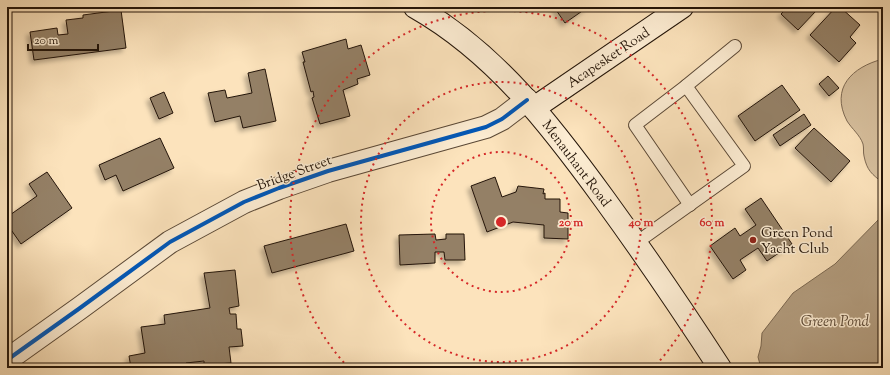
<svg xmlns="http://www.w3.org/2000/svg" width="890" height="375" font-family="'Sorts Mill Goudy',serif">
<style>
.green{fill:#d7c09e;stroke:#7e6a54}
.water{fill:#b39d7f;stroke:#7a6750}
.building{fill:#948066;stroke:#241509;filter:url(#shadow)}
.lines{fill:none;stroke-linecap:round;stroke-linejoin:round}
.service-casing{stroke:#5a4836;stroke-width:14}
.minor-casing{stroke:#5a4836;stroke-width:24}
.secondary-casing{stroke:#241509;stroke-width:24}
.service{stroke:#fdedd3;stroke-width:12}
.minor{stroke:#fdedd3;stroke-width:22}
.secondary{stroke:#fdedd3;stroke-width:22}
.cycleway-casing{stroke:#fdedd3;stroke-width:6}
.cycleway{stroke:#0057b8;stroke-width:4}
.ring{fill:none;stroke:#d62828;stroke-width:2;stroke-dasharray:2 4}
.poi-dot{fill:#8f2418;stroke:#fdedd3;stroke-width:1.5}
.labels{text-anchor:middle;stroke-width:3;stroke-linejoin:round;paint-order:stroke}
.street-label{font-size:14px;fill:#241509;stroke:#fdedd3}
.poi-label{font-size:14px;fill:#241509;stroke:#fdedd3;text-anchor:start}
.water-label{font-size:15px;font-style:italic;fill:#5d4b38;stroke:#fdedd3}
.centre{fill:#d62828;stroke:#fdedd3;stroke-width:2}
.ring-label{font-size:12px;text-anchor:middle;font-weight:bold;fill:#d62828;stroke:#fdedd3;stroke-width:3;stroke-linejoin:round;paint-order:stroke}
</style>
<defs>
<filter id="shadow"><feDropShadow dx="-3.5" dy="3.5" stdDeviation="2" flood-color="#0004"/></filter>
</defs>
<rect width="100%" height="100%" fill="#fce3bc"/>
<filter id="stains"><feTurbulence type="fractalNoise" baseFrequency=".005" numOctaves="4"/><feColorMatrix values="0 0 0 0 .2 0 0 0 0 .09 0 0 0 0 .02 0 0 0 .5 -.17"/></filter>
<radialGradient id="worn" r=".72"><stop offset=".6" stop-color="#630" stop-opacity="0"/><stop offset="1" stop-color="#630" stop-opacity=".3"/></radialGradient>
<path class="green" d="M883,59v124c-11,-9 -16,-12 -19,-27 -1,-4 0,-8 -1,-12 -3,-9 -11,-15 -16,-23 -17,-33 5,-54 36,-62z"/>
<path class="water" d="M883,215v153h-122l-3,-11 3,-11 1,-13 31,-40 42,-29z"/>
<g class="building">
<path d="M554,7h34l-23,16z"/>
<path d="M788,7h24l4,4 -18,19 -17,-16z"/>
<path d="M836,7h4l20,18 -10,12 6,6 -17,19 -29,-27z"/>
<path d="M121,10l5,38 -92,12 -4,-28 27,-4 1,7 10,-1 -2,-14 17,-2v-3z"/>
<path d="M346,39l2,10 13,-4 9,30 -13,4 1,5 -15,6 7,26 -30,8 -8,-26 2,-1 -1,-6 -2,1 -8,-30h2l-3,-10z"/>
<path d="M265,69l11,52 -33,7 -3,-12 -25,6 -7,-29 17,-3 2,8 25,-5 -4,-20z"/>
<path d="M828,76l11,12 -10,8 -10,-12z"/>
<path d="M782,85l18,25 -45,31 -17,-25z"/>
<path d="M164,92l9,21 -14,6 -9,-21z"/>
<path d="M804,114l7,11 -31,21 -7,-11z"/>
<path d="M814,128l36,33 -19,21 -36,-34z"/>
<path d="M160,138l14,30 -51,23 -7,-16 -11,5 -6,-15z"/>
<path d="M47,172l25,36 -51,36 -14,-20v-7l30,-21 -8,-12z"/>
<path d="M495,177l7,20 14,-5 2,-6 26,3 -1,5 2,-1v6h15v13l8,1v26l-24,-1v-13l-31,-3 -26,10 -16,-46z"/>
<path d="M761,198l31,46 -25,17 -9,-13 -18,12 6,10 -13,9 -23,-33 25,-18 5,8 16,-11 -11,-16z"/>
<path d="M346,224l8,27 -82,22 -8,-27z"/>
<path d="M435,234l1,6 10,-1v-5h18l1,26h-20l-1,-8h-9v11l-35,2 -1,-30z"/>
<path d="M235,270l4,36 -10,2 1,6h6l1,15h4l2,17 -14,1 2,16 -27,2v-4l-18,2 -4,4 -7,1h-44l-2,-12 16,-3 -4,-26 24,-3 -1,-9 46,-7 -6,-35z"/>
</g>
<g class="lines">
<defs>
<g id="service">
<path d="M690,205l-55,-80 51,-39 49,-40"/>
<path d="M636,243l108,-77 -58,-80"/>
</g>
<path id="minor" d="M7,360l73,-52 90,-66 74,-40 35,-14 49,-17 158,-44 16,-8 25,-19"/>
<g id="secondary">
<path d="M415,7c81,46 137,120 190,193 40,55 78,111 115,168"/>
<path d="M534,108l148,-101"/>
</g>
</defs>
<use href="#service" class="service-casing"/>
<use href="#minor" class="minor-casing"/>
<use href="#secondary" class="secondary-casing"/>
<use href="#service" class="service"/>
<use href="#minor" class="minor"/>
<use href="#secondary" class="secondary"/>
<defs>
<path id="cycleway" d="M7,360l73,-52 90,-66 74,-40 35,-14 49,-17 158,-44 16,-8 25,-19"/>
</defs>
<use href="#cycleway" class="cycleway-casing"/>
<use href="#cycleway" class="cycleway"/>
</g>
<g class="ring">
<circle cx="501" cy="222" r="70"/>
<circle cx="501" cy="222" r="140"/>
<path d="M348 367A211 211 0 1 1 654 367"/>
</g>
<circle class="poi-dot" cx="753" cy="240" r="4"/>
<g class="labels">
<g class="street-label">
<text transform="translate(608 57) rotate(-34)" y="5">Acapesket Road</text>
<text transform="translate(577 163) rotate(53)" y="5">Menauhant Road</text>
<text transform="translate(294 172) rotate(-20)" y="5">Bridge Street</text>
</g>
<g class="poi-label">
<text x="761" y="237">Green Pond<tspan x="761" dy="16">Yacht Club</tspan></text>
</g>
<g class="water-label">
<text x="835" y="326">Green Pond</text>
</g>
</g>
<circle cx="501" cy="222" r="6" class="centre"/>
<g class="ring-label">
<text x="571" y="226">20 m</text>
<text x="641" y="226">40 m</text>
<text x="712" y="226">60 m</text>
</g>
<rect width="890" height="375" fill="none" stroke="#fce3bc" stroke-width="24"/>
<rect x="8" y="8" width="874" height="359" fill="none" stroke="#241509" stroke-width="2"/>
<rect x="12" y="12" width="866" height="351" fill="none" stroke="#241509"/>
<path d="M28 44v6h70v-6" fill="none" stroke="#241509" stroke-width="2"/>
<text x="34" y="44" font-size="12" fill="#241509" stroke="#fdedd3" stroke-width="3" paint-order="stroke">20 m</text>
<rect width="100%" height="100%" filter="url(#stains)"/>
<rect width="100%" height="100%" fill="url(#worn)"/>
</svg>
